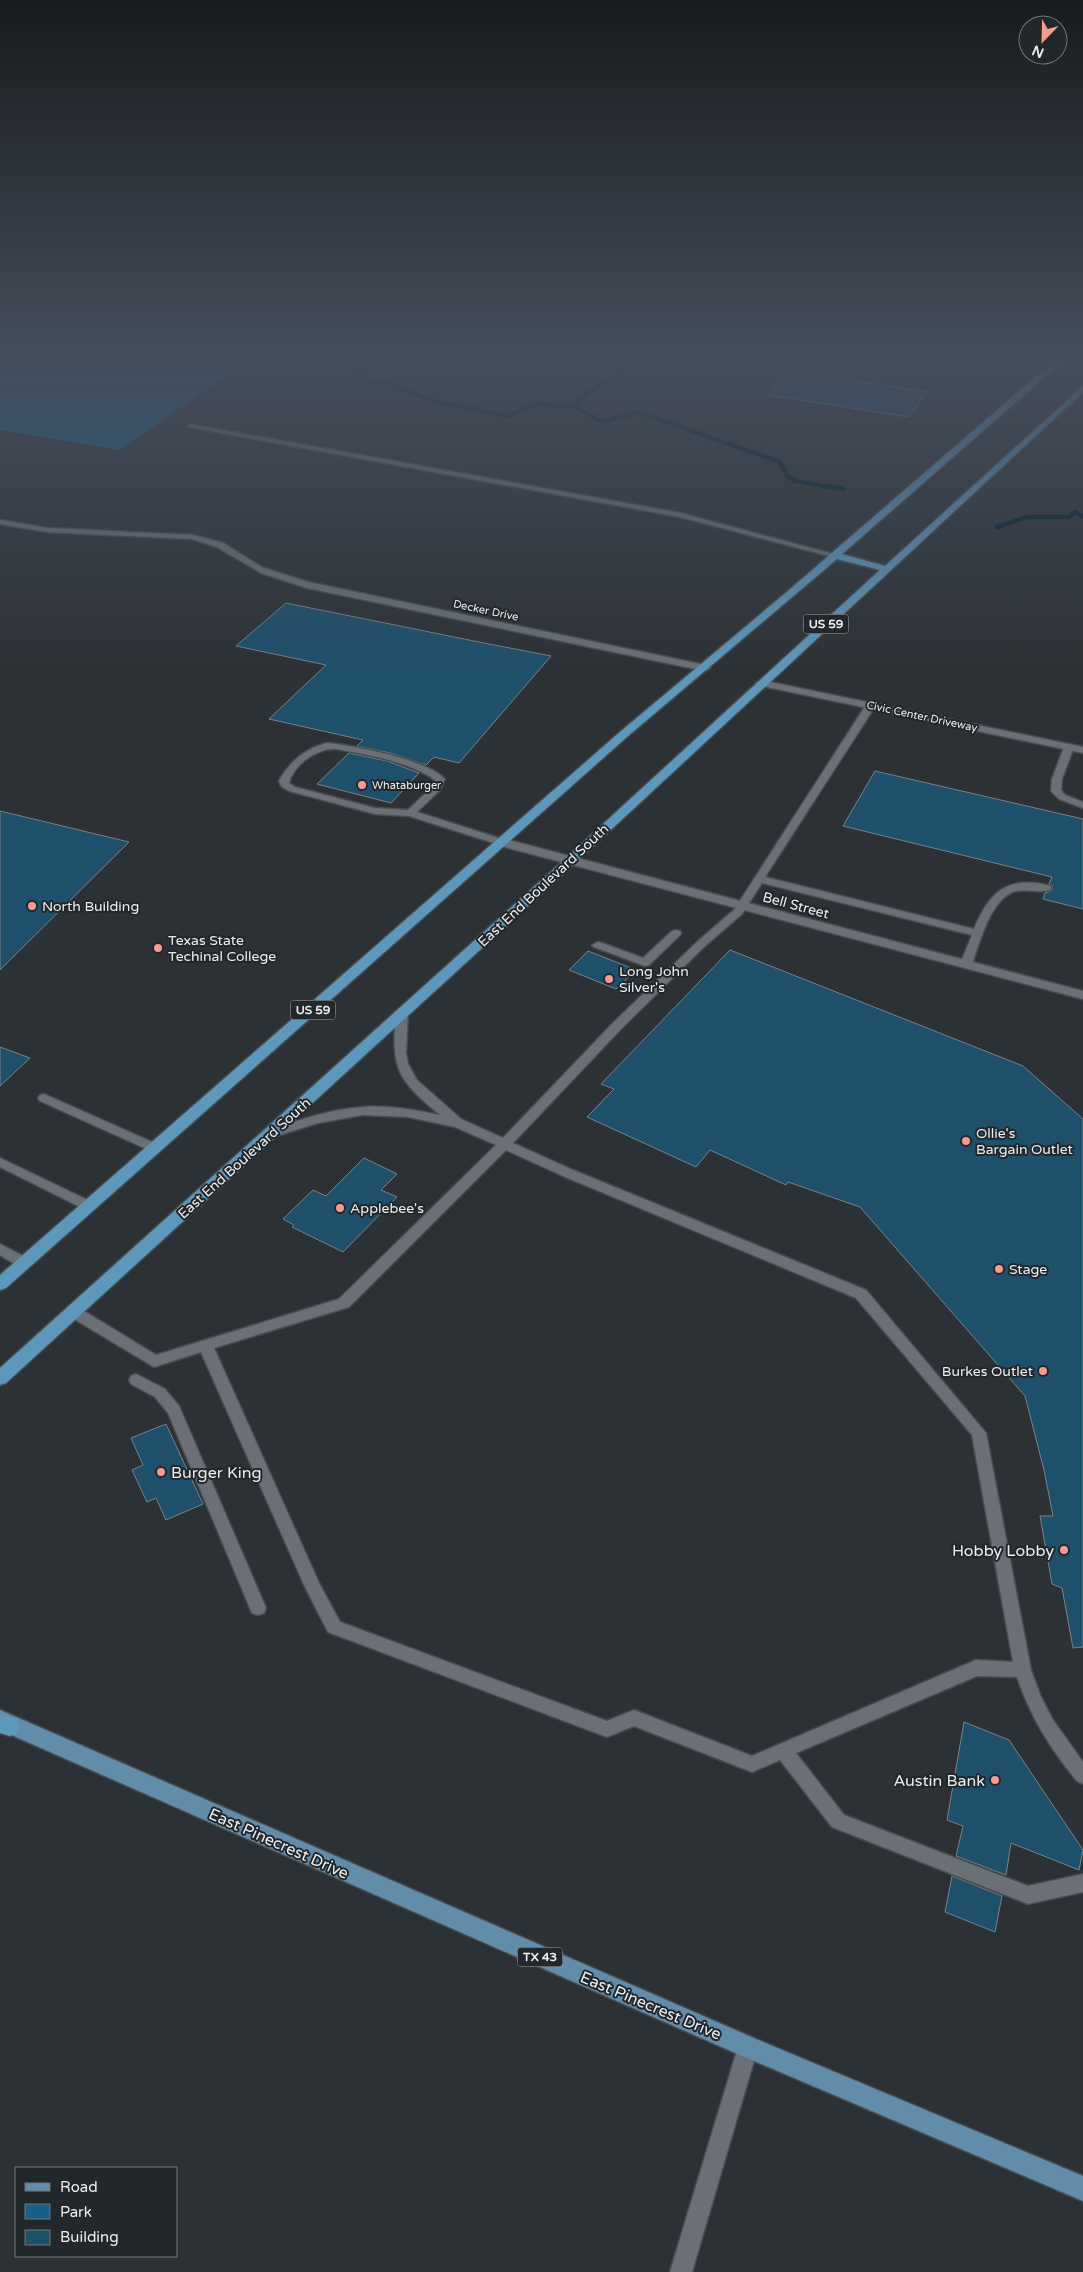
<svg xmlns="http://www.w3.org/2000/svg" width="1083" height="2272" font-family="'Varela Round',sans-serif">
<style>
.green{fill:#166189}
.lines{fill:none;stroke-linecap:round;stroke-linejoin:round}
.stream{stroke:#011d2d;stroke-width:4.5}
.building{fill:#1e4f6b;stroke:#7b8287}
.service-casing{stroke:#474c50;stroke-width:3}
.minor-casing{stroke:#474c50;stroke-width:3}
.primary-casing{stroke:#474c50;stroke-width:3}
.trunk-casing{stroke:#474c50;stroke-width:3}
.service{fill:#6a7075;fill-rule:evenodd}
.minor{fill:#6a7075;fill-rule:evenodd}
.primary{fill:#618daa;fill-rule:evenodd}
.trunk{fill:#5e97bc;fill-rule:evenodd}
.poi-dot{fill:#f59c91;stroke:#22272b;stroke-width:2}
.labels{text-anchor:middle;stroke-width:4;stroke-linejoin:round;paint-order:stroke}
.far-street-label{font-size:11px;fill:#eaeef0;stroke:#22272b}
.far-poi-label{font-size:11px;fill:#eaeef0;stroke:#22272b;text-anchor:start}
.shield{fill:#22272b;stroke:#aeb2b5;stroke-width:1}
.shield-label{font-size:12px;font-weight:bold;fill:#eaeef0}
.street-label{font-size:14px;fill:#eaeef0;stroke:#22272b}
.poi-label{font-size:14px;fill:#eaeef0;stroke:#22272b;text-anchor:start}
.near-poi-label{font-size:16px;fill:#eaeef0;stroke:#22272b;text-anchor:end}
.near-street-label{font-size:16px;fill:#eaeef0;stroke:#22272b}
</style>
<rect width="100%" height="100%" fill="#2c3135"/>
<path class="green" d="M0,354h258l-139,96 -119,-20z"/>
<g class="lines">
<g class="stream">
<path d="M387,354l-4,6 12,5 -40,9 16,10 16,-1 50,19 71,14 30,-12 38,3 26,15 36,-10 142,50 7,14 8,5 48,8"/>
<path d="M568,405l6,-1 11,-10 65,-40"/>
<path d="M997,527l30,-10h42l6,-5 8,5"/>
</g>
</g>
<g class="building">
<path d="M789,371l138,21 -18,25 -141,-22z"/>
<path d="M286,603l193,39 72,14 -92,107 -25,-6 -8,8 -36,-12 -33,-7 6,-6 -94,-21 57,-54 -90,-19z"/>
<path d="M349,753l38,8 32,12 -28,30 -74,-19z"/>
<path d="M875,771l208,48v90l-40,-10 2,-6 7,-2v-6l-3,-1 3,-7 -209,-51z"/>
<path d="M0,811l129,31 -129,128z"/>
<path d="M730,950l293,116 60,53v528l-10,1 -11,-60 -10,-4 -12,-68h13l-9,-46 -19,-74 -165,-189 -72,-25 -2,3 -76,-35 -14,17 -109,-50 27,-28 -13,-5z"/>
<path d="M588,951l48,19 -20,19 -47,-19z"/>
<path d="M0,1047l30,11 -30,28z"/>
<path d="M364,1158l33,16 -16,16 16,7 -54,55 -51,-25 2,-2 -11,-6 30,-29 13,6z"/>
<path d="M166,1424l37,80 -37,16 -10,-22 -9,4 -15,-32 11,-5 -12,-27z"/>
<path d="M964,1722l45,18 74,110 -4,20 -68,-27 -5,32 -50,-19 7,-30 -16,-6z"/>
<path d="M952,1876l50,20 -7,36 -50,-20z"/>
</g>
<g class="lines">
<defs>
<g id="service">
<path d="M190,424l490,89 161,43 -4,2 -157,-41 -492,-90v-2z"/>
<path d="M0,520l47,8 146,7 30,8 45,28 -7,2 -44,-26 -25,-8 -145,-7 -47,-8z"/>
<path d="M871,702l5,3 -111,172 209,52c16,-38 34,-54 77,-43v4c-11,3 -23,-1 -35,1 -25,6 -36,51 -44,73l-6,3 -6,-3 12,-29 -210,-52 -20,31 -36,31 -86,85 -107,113 60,27 293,120 120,143 45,237 10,27 12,23 30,42v22l-6,-3c-26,-31 -47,-65 -60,-104l-40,-1 -181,77 48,62 184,71 55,-12v18l-55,12 -196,-77 -52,-67 -28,12 -118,-46 -27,11 -279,-105 -23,-45 -104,-235 -47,15 -85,-51 -2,-4 2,-4 5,-1 5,1 77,47 183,-56 157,-154 -41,-18 -47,-10 -45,-2 -45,8 -48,15 -4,-1 -2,-3 2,-3c31,-10 64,-22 97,-24 26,-2 52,3 77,8 -43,-36 -49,-45 -44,-102l6,-4 6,4 -2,40 2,11 9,16 44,39 42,19 109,-114 86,-83 36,-31 132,-205zM506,1150l57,26 293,122 116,137 41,227 -37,-2 -224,96 -118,-46 -27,11 -267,-99 -21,-39 -105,-235 135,-41z"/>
<path d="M327,743c26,2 101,17 118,36l-5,11 -23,22 88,28 1,2 -1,2h-8l-88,-28 -34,-2 -86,-23 -8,-5 -2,-5c10,-19 27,-33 48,-38zM336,749c32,6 72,12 99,31l-3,7 -24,23 -33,-2 -80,-21 -6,-4c5,-19 28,-35 47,-34z"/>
<path d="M1069,744l5,3 -12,32 -1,11 4,5 18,7v6l-24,-9 -8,-8 1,-12 12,-32z"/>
<path d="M676,930l4,1 1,2 -1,2 -31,30 -4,1 -51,-19 -2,-2 6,-3 4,1 41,15 29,-27z"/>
<path d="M44,1094l115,51 2,3 -2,3h-8l-111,-50 -2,-3 2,-3z"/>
<path d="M0,1158l94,45 2,3 -2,3h-10l-84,-42z"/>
<path d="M0,1244l29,15 2,4 -2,4h-10l-19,-12z"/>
<path d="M136,1374l29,15 14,17 87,202 -2,5 -6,2 -6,-2 -84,-200 -13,-16 -24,-13 -2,-4 2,-4z"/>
<path d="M748,2037l7,3 3,7 -66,225h-22l68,-225 3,-7z"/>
</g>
<g id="minor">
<path d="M264,568l44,14 397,83 5,3 -5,3 -398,-83 -46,-15 -2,-2z"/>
<path d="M761,680l322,67v6l-326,-68 -1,-2z"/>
<path d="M501,838l582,153v8l-586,-154 -2,-3 2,-3z"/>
</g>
<path id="primary" d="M0,1710l756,329 327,137v25l-343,-146 -740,-325z"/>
<g id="trunk">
<path d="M1062,354h9l-229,200 43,12 198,-180v6l-509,472 -568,519 -6,2v-17l566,-510 314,-288 -43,-11 -209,177 -622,552 -6,2v-15l620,-543 168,-141z"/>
<path d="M0,1713l17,6 3,7 -3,7 -7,3 -10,-3z"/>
</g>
</defs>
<use href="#service" class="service-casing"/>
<use href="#minor" class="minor-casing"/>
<use href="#primary" class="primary-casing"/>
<use href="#trunk" class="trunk-casing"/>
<use href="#service" class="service"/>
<use href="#minor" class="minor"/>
<use href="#primary" class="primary"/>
<use href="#trunk" class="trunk"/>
</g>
<linearGradient id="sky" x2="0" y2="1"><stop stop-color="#181b1d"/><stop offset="0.53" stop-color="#454e5c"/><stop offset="1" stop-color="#454e5c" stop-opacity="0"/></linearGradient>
<rect width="1083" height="673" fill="url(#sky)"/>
<g class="poi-dot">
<circle cx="362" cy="785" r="5"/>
<circle cx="32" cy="906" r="5"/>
<circle cx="158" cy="948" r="5"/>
<circle cx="609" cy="979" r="5"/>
<circle cx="966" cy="1141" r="5"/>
<circle cx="340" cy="1208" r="5"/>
<circle cx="999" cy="1269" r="5"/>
<circle cx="1043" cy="1371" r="5"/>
<circle cx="161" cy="1472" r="5"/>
<circle cx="1064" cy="1550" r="5"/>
<circle cx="995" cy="1780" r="5"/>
</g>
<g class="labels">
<g class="far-street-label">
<text transform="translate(486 610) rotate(12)" y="4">Decker Drive</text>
<text transform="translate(922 716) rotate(12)" y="4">Civic Center Driveway</text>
</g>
<g class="far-poi-label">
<text x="372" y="789">Whataburger</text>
</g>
<g class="shield">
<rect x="803.5" y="614.5" width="45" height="19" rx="4"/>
<rect x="290.5" y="1000.5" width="45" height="19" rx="4"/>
<rect x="517.5" y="1947.5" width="45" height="19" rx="4"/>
</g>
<g class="shield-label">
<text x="826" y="628">US 59</text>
<text x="313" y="1014">US 59</text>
<text x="540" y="1961">TX 43</text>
</g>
<g class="street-label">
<text transform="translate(543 885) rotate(-43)" y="5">East End Boulevard South</text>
<text transform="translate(796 905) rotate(15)" y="5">Bell Street</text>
<text transform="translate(244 1158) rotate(-42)" y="5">East End Boulevard South</text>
</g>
<g class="poi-label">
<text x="42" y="911">North Building</text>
<text x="168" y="945">Texas State<tspan x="168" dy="16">Techinal College</tspan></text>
<text x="619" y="976">Long John<tspan x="619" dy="16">Silver's</tspan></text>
<text x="976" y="1138">Ollie's<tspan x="976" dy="16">Bargain Outlet</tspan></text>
<text x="350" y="1213">Applebee's</text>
<text x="1009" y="1274">Stage</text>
<text x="1033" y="1376" text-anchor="end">Burkes Outlet</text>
</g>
<g class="near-poi-label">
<text x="171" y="1478" text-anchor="start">Burger King</text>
<text x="1054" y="1556">Hobby Lobby</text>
<text x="985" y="1786">Austin Bank</text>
</g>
<g class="near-street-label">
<text transform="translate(279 1843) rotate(24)" y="6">East Pinecrest Drive</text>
<text transform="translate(651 2005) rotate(23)" y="6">East Pinecrest Drive</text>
</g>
</g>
<rect x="15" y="2167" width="162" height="90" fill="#22272b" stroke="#72777a"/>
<rect x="25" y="2183" width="25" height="8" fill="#618daa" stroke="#72777a"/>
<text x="60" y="2192" font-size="15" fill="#eaeef0">Road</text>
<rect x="25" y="2204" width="25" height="15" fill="#166189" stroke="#72777a"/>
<text x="60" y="2217" font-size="15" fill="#eaeef0">Park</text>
<rect x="25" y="2230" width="25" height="15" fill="#1e4f6b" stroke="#72777a"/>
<text x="60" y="2242" font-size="15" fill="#eaeef0">Building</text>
<g transform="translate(1043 40) rotate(203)"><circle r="24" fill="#22272b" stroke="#72777a"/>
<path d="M0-4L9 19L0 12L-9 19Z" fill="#f59c91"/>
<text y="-8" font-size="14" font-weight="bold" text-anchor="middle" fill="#eaeef0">N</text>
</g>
</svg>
